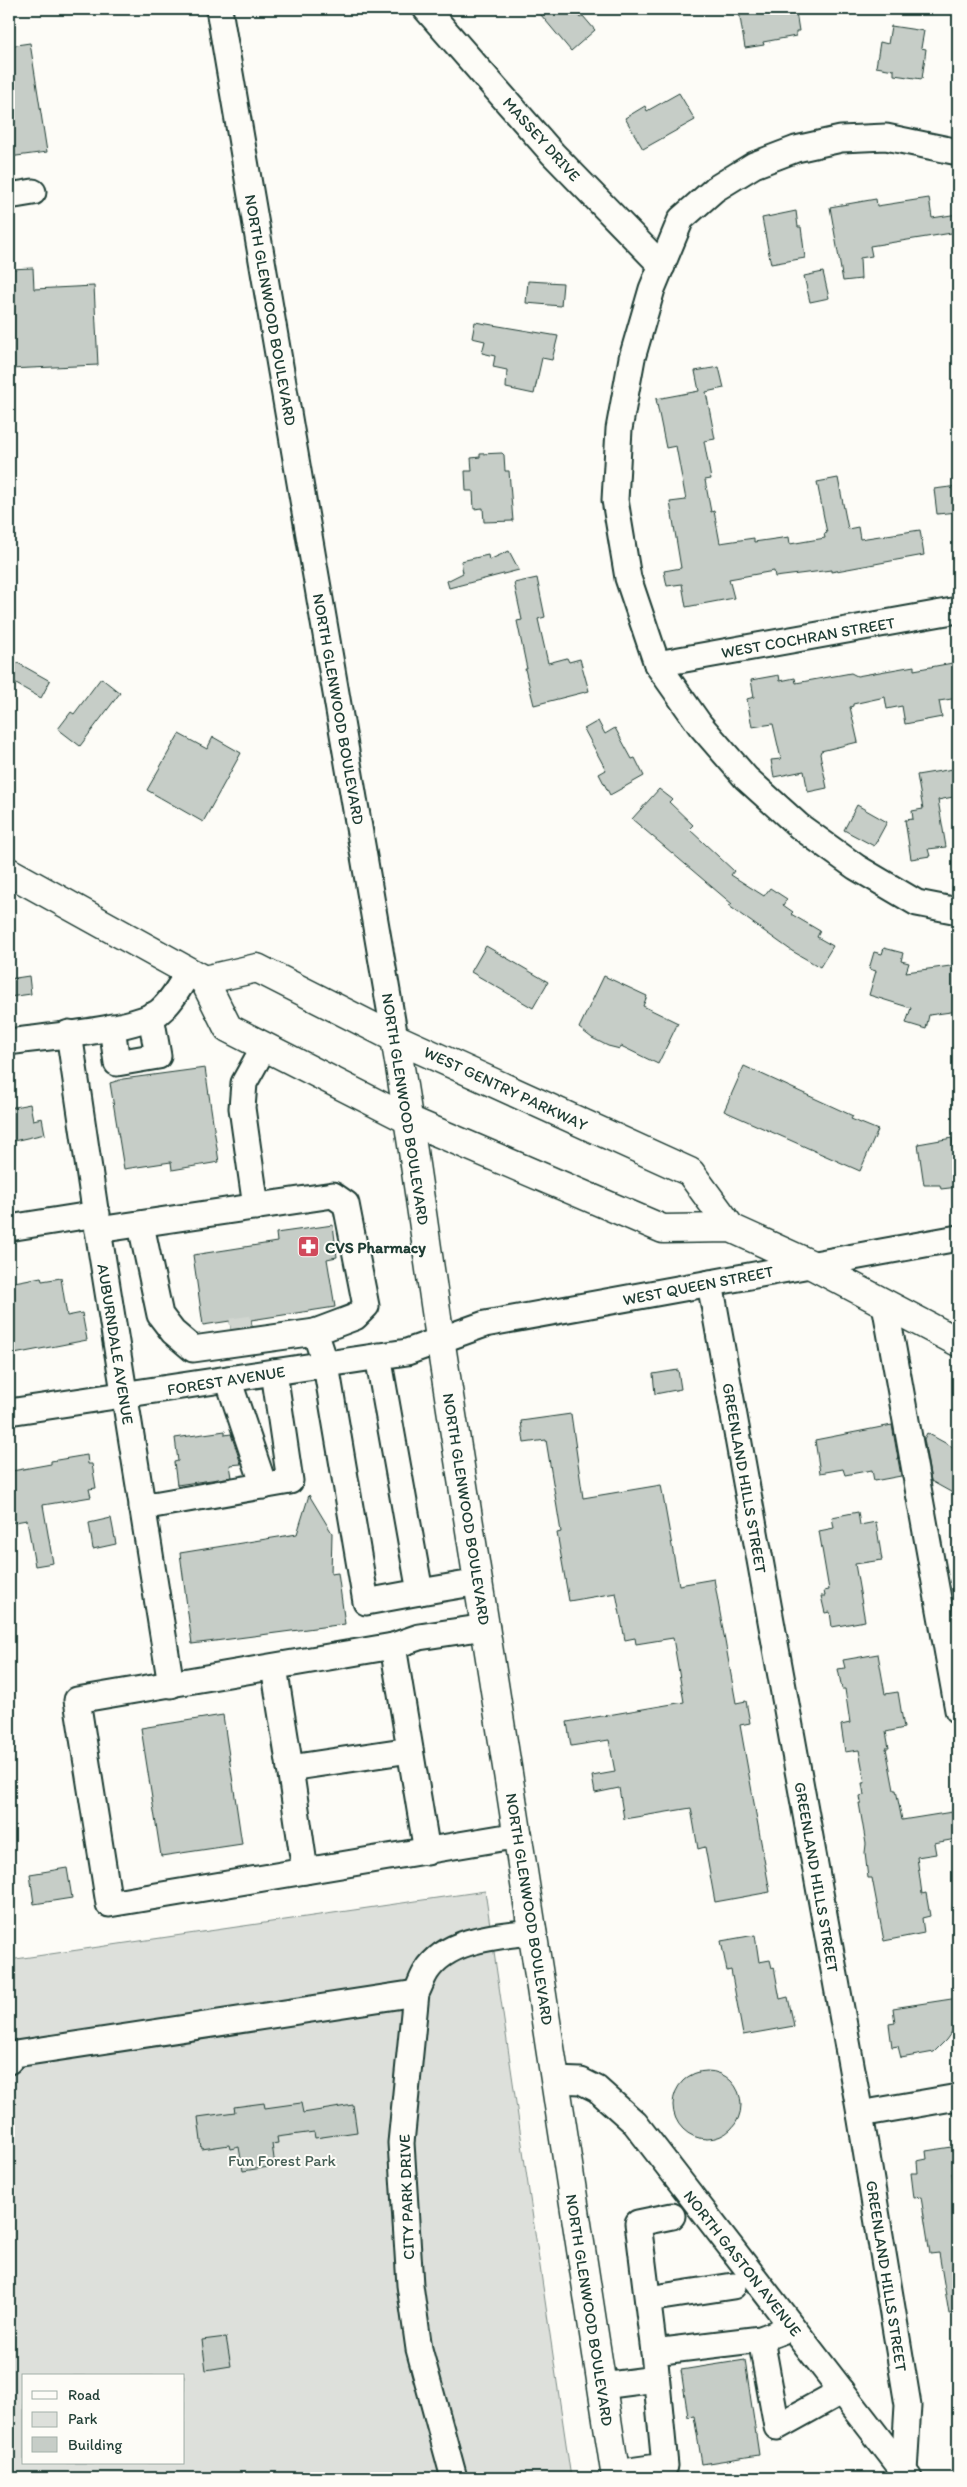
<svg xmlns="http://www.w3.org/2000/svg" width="967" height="2487" font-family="Itim,sans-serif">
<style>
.green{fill:#dde0db;stroke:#7e8e88;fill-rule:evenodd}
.building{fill:#c6cdc7;stroke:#1f3d34}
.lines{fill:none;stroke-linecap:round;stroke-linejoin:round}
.minor-tunnel{stroke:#d1d6d0;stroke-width:25;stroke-dasharray:25 12;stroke-linecap:butt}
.minor-casing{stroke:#1f3d34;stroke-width:29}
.major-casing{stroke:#1f3d34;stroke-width:31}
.minor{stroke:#fdfcf7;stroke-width:25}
.major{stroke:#fdfcf7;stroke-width:28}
.labels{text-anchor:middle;stroke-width:4;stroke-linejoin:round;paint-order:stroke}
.street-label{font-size:16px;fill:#1f3d34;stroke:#fdfcf7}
.poi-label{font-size:16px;font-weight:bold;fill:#1f3d34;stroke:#fdfcf7;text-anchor:start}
.park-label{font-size:16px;fill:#455e55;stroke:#fdfcf7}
</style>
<rect width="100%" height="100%" fill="#fdfcf7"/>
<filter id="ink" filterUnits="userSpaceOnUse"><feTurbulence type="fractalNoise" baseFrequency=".02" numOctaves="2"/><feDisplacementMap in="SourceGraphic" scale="10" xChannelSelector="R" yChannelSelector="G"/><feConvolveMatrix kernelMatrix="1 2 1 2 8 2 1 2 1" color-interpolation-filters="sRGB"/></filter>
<g filter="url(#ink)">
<path class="green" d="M485,1891l86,587h-562v-518zM24,2376h160v87h-160z"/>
<g class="building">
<path d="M536,9h36l8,9 3,-2 12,14 -24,21z"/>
<path d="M750,9h42l1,3h3l3,19h-3v5l-33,6 1,3 -19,3 -6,-37z"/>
<path d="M891,26l33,5 -3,17 5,1 -4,30 -28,-4v-5l-18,-3 4,-25 8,2z"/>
<path d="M30,43l17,109 -38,5v-111z"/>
<path d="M679,93l16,27 -52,29 -18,-31 20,-12 2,5z"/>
<path d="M929,198l3,20 26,-4v18l-88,14 2,10 -12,2 1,21 -18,2 -13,-74 46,-8 1,7z"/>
<path d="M796,211l2,16h3l4,31 -34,6 -9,-46z"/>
<path d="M33,268l1,21 60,-3 4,79 -89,4v-100z"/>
<path d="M823,272l6,26 -19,4 -6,-26z"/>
<path d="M528,281l35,2 -2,23 -35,-3z"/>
<path d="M475,322l83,14 -6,24 -10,-2 -8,36 -28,-6 1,-18 -14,-3 2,-11 -13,-3 3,-12 -13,-3z"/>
<path d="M719,367l5,21 -18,4 9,47 -11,2 7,38 -6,1 6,32 3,-1 6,32 34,-5v4l35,-5 1,7 35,-6 -1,-4 3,-1 -10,-51 21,-4 10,51 10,-2 2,12 60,-9 4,25 -93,17v-2l-56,7 -1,-6 -45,8 5,19 -48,9 -4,-23 -15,2 -3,-15 17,-3 -11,-66 16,-2 -10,-54 -10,2 -10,-49 43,-8 -4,-20z"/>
<path d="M502,453l2,2 1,16h4l4,50 -29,1 -1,-14 -9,1 -1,-18h-7l-1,-20h7l-1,-13 9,-1v-3z"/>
<path d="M958,486v26l-21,2 -3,-25z"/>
<path d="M509,551l10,19 -70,18 -2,-7 16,-8 -2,-12 27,-6 1,5z"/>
<path d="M537,578l8,39 -7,2 10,44 19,-5 2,4 11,-3 9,32 -55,14 -9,-36h2l-10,-48 5,-1 -8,-37z"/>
<path d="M9,658l41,23 -9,17 -32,-18z"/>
<path d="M958,662v36l-19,3 3,16 -37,7 -3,-18 -15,3 -2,-12 -32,7v2l-3,1 8,35 -37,9 -1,3 7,34 -19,4 -4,-21 -30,6 -3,-17 10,-1 -8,-35 -21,3 -5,-28 7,-2 -3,-17 28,-5 1,6 15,-3 1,5 55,-10 6,3 57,-10v4z"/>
<path d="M101,678l19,15 -40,53 -22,-17 13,-17 3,2z"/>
<path d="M598,721l7,13 10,-6 17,31 3,-1 9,18 -34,19 -11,-21 7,-4 -22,-41z"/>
<path d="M179,734l28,15 6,-12 28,16 -38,69 -56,-32z"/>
<path d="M953,769l2,8h3v19l-20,4 8,47 -18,2 2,7 -19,3 -6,-39 8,-1 -1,-8 11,-2 -6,-34z"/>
<path d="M659,789l13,10 -3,3 24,23 -4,4 45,42 -3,4 33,21 6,-8 17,11 -4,6 10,7 -2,2 29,17 -3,6 16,9 -13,21 -28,-16 -63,-45 3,-2 -100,-85z"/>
<path d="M857,805l30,17 -13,24 -30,-16z"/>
<path d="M486,946l62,36 -15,26 -62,-36z"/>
<path d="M884,948l19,5 -2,8 8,2 -3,9 52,-7v46l-29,4 -3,14 -20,-6 5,-15 -42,-13 7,-24 -7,-2 5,-17 8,2z"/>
<path d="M29,976l2,18 -22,3v-18z"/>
<path d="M604,976l43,20 -4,10 35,17 -20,41 -37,-18 -1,3 -12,-3 -16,-8 -13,-10z"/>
<path d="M744,1066l109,50 -2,3 27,11 -18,41 -136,-60z"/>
<path d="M205,1068l14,94 -47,8 -1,-8 -47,7 -14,-86 13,-4z"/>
<path d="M30,1104l3,16 9,-2 3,16 -36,8v-34z"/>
<path d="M952,1138l6,49 -17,2 -1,-4h-16l-6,-41z"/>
<path d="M333,1225l4,32 -10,2 8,48 -84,13 1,6 -21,3 -1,-8 -27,4 -10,-70 84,-13 -1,-9z"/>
<path d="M41,1277l1,4 19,-3 6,38 15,-3 5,27 -78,15v-72z"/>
<path d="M678,1370l3,19 -26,5 -2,-20z"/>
<path d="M571,1414l12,84 78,-13 18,100 35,-6 22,124 10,-2 4,22 -10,2 30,167 -55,10 -10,-55 -7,2 -7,-41 -67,11 -5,-31 -24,5 -3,-17 23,-4 -6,-32 -38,6 -4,-24 117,-20 -11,-64 -37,6 -1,-6 -10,2 -9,-47 -47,8 -12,-68 4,-1 -15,-92 -22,3 -3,-22z"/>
<path d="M892,1425l9,51 -27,5 -2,-11 -27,5 -2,-6 -23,4 -5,-33z"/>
<path d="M225,1431v4l6,-1 10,30 -11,1 2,12 -55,8 -3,-23 4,-1 -3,-23z"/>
<path d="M927,1433l31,17v46l-27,-15 -7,-42z"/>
<path d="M87,1455l1,9h4l4,24 -7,1 2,8 -48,8 10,58 -18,3 -8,-46 -18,3v-48l4,-1 -1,-3 39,-7v-3z"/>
<path d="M309,1495l23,38 -1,41 7,-1 7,51 -153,20 -12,-91 117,-19z"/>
<path d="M858,1512l2,13 16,-3 6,38 -27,4 10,57 -33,6 -2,-15 -5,1 -4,-17h4l-1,-5 5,-1 -10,-59 15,-3 -2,-11z"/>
<path d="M111,1518l5,26 -23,5 -4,-26z"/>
<path d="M878,1654l7,40 13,-2 6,36 -18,4 3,16h-3l8,42h2l6,30 50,-8 4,27 -22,4 2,11 -19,3 5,37 4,-1 4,23 -8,2 2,15 -40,8 -12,-63h-4l-3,-25 1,-9 -7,-41h2l-1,-7 4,-1 -2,-12h3l-6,-33 -14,2 -4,-27 9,-2 -5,-34h-3l-4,-20 7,-1 -2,-8z"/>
<path d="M223,1715l19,129 -81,12 -20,-128z"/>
<path d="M67,1868l5,30 -38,6 -4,-30z"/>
<path d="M755,1935l4,27 11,-2 2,8 2,-1 6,32 8,-2 6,29 -51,9 -12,-65 -4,1 -6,-30z"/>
<path d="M958,1998v25l-12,17 -12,12 -33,6 -3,-12 -6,1 -3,-23 6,-1 -2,-15z"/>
<circle cx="707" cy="2105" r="34"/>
<path d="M264,2103l1,5 36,-5 2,10 50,-8 4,27 -42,6 -1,-6 -37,5 1,6 -6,1 3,22 -32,5 -4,-24 -9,2 -1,-4 -27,4 -4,-32 37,-5 -1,-5z"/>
<path d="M958,2146v26l-6,1 6,45v95l-9,1 -10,-61 -9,1 -9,-57 -7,1 -3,-25h7l-1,-12 10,-2 -1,-8z"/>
<path d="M226,2337l5,29 -25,4 -4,-30z"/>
<path d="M745,2360l14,95 -57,9 -8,-48 -6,1 -7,-47z"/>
</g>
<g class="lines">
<path class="minor-tunnel" d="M231,1331l21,-3"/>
<defs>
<g id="minor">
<path d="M219,9l176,1029"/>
<path d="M426,9l127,145 109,112"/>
<path d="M958,152l-72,-15 -45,2 -45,10 -42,16 -39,24 -34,30 -29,70 -20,69 -13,71 -4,71 13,78 29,86 43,61 46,53 53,48 57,41 61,36 41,8"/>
<path d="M9,196l24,-4"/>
<path d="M657,664l301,-54"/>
<path d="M112,1027l5,36 41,-7 -7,-40"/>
<path d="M69,1033l29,197 73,455"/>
<path d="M9,1042c34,-5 125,-12 150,-30 13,-10 21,-27 30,-40"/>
<path d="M256,1207l-14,-99 2,-25 20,-36"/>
<path d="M141,1225l19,90 13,17 20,17 122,-17"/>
<path d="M9,1228l88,-14"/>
<path d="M98,1230l235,-35 13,9 20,102 -11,11 -40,15 11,33 40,237 54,-10 -42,-236"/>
<path d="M710,1283l150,831 48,291 -4,67"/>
<path d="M885,1304l73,406"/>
<path d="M228,1379l36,107"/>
<path d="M9,1412l398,-60 78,-28 473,-86"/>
<path d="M142,1507l148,-26 -16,-109"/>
<path d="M420,1592l59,-10"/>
<path d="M393,1646l26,-9 67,-10"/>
<path d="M274,1667l16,101 120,-18"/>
<path d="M290,1768l15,103"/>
<path d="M427,1852l-34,-206 -316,54 32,204 410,-69"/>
<path d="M9,2061v-6l407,-62"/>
<path d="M555,2080l26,1 16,8 38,34 274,355"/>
<path d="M860,2114l98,-17"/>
<path d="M648,2299l85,-13"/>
<path d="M761,2339l16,88 65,-36"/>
<path d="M654,2352l-16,-129 34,-7"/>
<path d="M602,2386l54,-7"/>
<path d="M615,2473l50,-7 -11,-114 107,-13 31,-12"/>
<path d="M454,2478l-35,-129 -9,-64 -9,-142 15,-150c4,-7 6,-15 10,-21 21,-34 73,-36 107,-40"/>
</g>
<g id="major">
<path d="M9,872l195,108 24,48 181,92 254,109 68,-1 77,35 150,79"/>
<path d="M204,980l53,-12 138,70 295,134 41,56"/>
<path d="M395,1038c19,108 32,217 49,326 59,371 115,743 172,1114"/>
</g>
</defs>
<use href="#minor" class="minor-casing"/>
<use href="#major" class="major-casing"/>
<use href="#minor" class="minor"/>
<use href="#major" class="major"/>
</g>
</g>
<defs>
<symbol id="pharmacy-square" viewBox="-11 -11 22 22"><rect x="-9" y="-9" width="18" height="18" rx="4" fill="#d1495b" stroke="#fdfcf7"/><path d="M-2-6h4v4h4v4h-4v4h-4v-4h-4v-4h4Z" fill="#fff"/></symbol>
</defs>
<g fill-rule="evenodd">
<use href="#pharmacy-square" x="296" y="1234" width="25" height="25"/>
</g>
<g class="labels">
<g class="street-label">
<text transform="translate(542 139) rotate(48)" y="6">MASSEY DRIVE</text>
<text transform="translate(271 310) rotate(80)" y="6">NORTH GLENWOOD BOULEVARD</text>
<text transform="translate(808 637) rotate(-10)" y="6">WEST COCHRAN STREET</text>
<text transform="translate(339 709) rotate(80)" y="6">NORTH GLENWOOD BOULEVARD</text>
<text transform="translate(506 1088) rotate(25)" y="6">WEST GENTRY PARKWAY</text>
<text transform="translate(406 1109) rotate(81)" y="6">NORTH GLENWOOD BOULEVARD</text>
<text transform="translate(698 1285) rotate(-11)" y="6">WEST QUEEN STREET</text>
<text transform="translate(116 1344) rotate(81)" y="6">AUBURNDALE AVENUE</text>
<text transform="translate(226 1380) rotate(-9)" y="6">FOREST AVENUE</text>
<text transform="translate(745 1478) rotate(80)" y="6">GREENLAND HILLS STREET</text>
<text transform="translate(467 1509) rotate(81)" y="6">NORTH GLENWOOD BOULEVARD</text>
<text transform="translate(817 1877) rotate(80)" y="6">GREENLAND HILLS STREET</text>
<text transform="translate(530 1909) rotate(81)" y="6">NORTH GLENWOOD BOULEVARD</text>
<text transform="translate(406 2197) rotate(-92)" y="6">CITY PARK DRIVE</text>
<text transform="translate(743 2263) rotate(52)" y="6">NORTH GASTON AVENUE</text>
<text transform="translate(887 2276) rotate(81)" y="6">GREENLAND HILLS STREET</text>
<text transform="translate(590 2310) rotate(81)" y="6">NORTH GLENWOOD BOULEVARD</text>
</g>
<g class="poi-label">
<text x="325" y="1253">CVS Pharmacy</text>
</g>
<g class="park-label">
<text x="282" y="2166">Fun Forest Park</text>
</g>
</g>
<rect width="967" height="2487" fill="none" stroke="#fdfcf7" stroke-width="30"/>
<rect x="15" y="15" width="937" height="2457" fill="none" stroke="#1f3d34" stroke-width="2" filter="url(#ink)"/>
<rect x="22" y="2374" width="162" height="90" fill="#fdfcf7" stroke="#a4b0a9"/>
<rect x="32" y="2391" width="25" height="8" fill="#fdfcf7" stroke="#a4b0a9"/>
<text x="68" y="2400" font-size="15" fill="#1f3d34">Road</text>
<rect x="32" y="2412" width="25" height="15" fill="#dde0db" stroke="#a4b0a9"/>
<text x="68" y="2424" font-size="15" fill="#1f3d34">Park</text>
<rect x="32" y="2437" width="25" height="15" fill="#c6cdc7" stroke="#a4b0a9"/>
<text x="68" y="2450" font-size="15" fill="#1f3d34">Building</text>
</svg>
